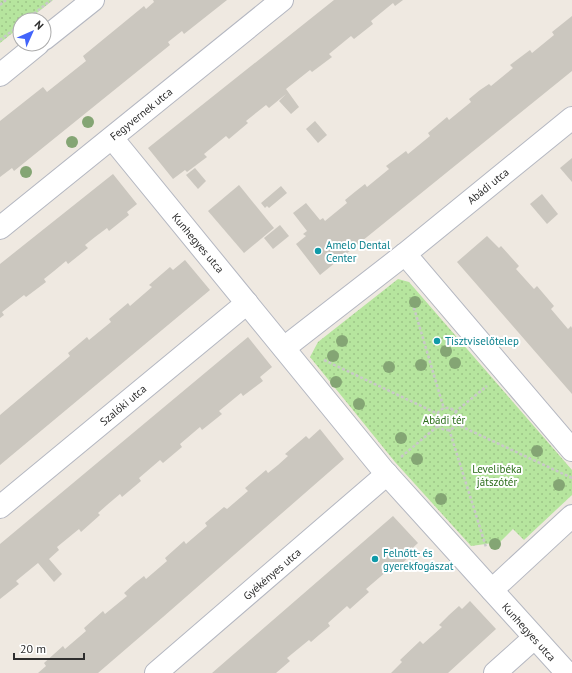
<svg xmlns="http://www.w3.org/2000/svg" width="572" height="673" font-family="'PT Sans',sans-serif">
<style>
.green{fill:url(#green-dots)}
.building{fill:#cbc7bf}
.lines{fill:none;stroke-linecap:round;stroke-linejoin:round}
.minor-casing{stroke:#b4b7c1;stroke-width:24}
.path{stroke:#c9c9c9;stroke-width:2.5;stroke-dasharray:3 2;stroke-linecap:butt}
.minor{stroke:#fff;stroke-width:22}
.tree{fill:#84a574}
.culture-dot{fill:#0f9aa8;stroke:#fff;stroke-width:1.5}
.labels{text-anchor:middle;stroke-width:4;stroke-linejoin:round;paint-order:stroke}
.street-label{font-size:11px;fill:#2e2e2e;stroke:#fff}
.culture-label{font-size:11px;fill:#0d838f;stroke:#fff;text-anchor:start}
.park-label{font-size:11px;fill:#2c6e1b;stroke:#fff}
</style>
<defs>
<pattern id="green-dots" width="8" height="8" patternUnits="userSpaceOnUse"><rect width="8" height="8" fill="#b6e59e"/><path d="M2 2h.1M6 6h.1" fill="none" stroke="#9dc588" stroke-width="1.8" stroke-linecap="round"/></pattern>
</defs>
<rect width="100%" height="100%" fill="#efe9e1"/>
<g class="green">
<path d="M0,0h53l-25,20h-8v7l-20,16z"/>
<path d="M398,279l11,3 163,188v25l-48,45 -11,-11 -13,13 -29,4 -76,-84 -85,-105 8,-15z"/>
</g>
<g class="building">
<path d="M153,0h74l-43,34 -2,-3 -14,11 2,3 -156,126 -2,-3 -12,9v-56l43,-34 4,5 39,-31 -3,-5 61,-50 2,3 8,-7z"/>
<path d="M334,0h69l-8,6 -2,-3 -22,18 2,3 -19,15 -3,-3 -22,18 3,3 -20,15 -2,-2 -24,19 13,18 -8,7 -12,-13 7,-7 -17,14 -3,-3 -20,16 2,2 -19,16 -3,-3 -22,18 3,3 -20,15 -2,-2 -12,9 -25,-31z"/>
<path d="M572,16v55l-252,204 -24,-31 10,-8 -3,-2 4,-3 -14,-18 13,-10 14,17 3,-2 2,3 22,-18 -2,-3 11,-9 9,-7 2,3 22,-18 -3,-3 20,-15 2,3 22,-18 -2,-3 19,-16 2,3 22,-18 -2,-3 11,-9 9,-6 2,2 22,-18 -3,-3 20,-15 2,3 22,-18 -2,-3z"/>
<path d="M315,121l12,14 -9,8 -12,-14z"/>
<path d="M572,158v24l-12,-14z"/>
<path d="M195,168l11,13 -8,8 -12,-14z"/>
<path d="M113,174l24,30 -10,8 2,3 -20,16 -2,-3 -12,9 -10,8 3,3 -20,16 -2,-3 -12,10 -10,8 2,3 -20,15 -2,-2 -22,17 2,3 -4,3v-54z"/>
<path d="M239,185l35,43 -30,25 -36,-42z"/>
<path d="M281,186l6,7 -18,15 -2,-2 -2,2 -4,-5z"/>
<path d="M542,194l16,20 -11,10 -17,-20z"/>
<path d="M280,225l9,11 -16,13 -9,-11z"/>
<path d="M487,236l12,12 2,-2 18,20 -3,3 18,20 3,-3 17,20 -3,3 17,20 3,-3 1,2v66l-115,-132z"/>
<path d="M185,260l25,30 -210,175v-50l70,-59 -2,-3 19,-16 2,3 22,-18 -2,-3 19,-16 2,3 22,-19 -3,-2 21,-18 3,3z"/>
<path d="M248,337l24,30 -12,10 3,4 -20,15 -2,-3 -22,18 3,3 -20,16 -2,-3 -20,17 2,3 -19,16 -3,-3 -21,18 2,3 -19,16 -2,-3 -13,11 -9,8 2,2 -19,17 -2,-3 -22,18 2,3 -10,9 13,15 -8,8 -16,-19 -22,18 3,3 -19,15v-55z"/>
<path d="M320,429l24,30 -181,158 -65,56h-60l8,-7 -2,-3 19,-17 2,3 21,-18 -2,-3 19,-17 2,3 22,-18 -3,-3 10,-9 10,-8 2,3 21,-18 -2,-3 19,-17 2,3 21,-18 -2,-3 19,-16 3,2 21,-18 -3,-3 21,-18 2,3 10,-8 10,-9 -3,-2 21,-18 3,3z"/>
<path d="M393,516l25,27 -12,11 3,3 -19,17 -3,-3 -21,18 3,3 -19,17 -3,-3 -19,17 2,3 -11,9 -8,7 -2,-2 -22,18 3,3 -14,12h-64z"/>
<path d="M470,601l26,28 -48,44h-57l11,-11 -2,-2 20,-19 3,3 19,-17 -3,-2 10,-10 10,-9 3,3z"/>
</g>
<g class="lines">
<defs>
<g id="minor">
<path d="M44,39l49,-39"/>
<path d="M0,75l38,-31"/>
<path d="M112,138l272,333 183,202"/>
<path d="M0,228l282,-228"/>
<path d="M405,254l167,196"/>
<path d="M284,348l121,-94 167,-136"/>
<path d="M0,507l247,-204"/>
<path d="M492,590l80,-74"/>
<path d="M156,673l231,-199"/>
<path d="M495,673l39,-35"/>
</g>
</defs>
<use href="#minor" class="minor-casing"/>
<g class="path">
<path d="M0,5l6,-5"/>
<path d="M26,20l25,-20"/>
<path d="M0,40l20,-15"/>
<path d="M411,298l33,111"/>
<path d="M324,360l114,54"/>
<circle cx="447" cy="419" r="11"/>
<path d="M455,412l32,-26"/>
<path d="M456,424l116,54"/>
<path d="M449,429l37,118"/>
<path d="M401,457l38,-32"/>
</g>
<use href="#minor" class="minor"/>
</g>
<g class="tree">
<circle cx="88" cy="122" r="6"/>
<circle cx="72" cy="142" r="6"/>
<circle cx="26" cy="172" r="6"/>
<circle cx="415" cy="302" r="6"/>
<circle cx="342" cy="341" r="6"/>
<circle cx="446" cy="351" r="6"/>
<circle cx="333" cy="356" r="6"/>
<circle cx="455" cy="363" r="6"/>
<circle cx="421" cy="365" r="6"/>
<circle cx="389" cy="367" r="6"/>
<circle cx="336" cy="382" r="6"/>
<circle cx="359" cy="404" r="6"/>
<circle cx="401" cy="438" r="6"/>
<circle cx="537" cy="451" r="6"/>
<circle cx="417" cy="459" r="6"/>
<circle cx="559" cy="485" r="6"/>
<circle cx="441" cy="499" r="6"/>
<circle cx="495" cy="544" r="6"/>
</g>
<g class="culture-dot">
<circle cx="318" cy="251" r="4"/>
<circle cx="437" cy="341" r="4"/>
<circle cx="375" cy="559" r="4"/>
</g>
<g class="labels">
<g class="street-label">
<text transform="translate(141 114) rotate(-39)" y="4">Fegyvernek utca</text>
<text transform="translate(488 186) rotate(-39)" y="4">Abádi utca</text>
<text transform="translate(198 243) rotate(50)" y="4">Kunhegyes utca</text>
<text transform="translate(123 405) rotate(-40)" y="4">Szalóki utca</text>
<text transform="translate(272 574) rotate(-41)" y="4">Gyékényes utca</text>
<text transform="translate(529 632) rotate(48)" y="4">Kunhegyes utca</text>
</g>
<g class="culture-label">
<text x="326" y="249">Amelo Dental<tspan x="326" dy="13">Center</tspan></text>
<text x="445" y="345">Tisztviselőtelep</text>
<text x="383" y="557">Felnőtt- és<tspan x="383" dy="13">gyerekfogászat</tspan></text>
</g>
<g class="park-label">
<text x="444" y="424">Abádi tér</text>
<text x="497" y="473">Levelibéka<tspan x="497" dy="13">játszótér</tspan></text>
</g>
</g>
<g transform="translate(32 32) rotate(45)"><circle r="19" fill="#ffffff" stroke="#ababab"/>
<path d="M0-3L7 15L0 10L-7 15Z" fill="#4264fb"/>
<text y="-6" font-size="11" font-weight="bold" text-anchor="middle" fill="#2e2e2e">N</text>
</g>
<path d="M14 653v6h70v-6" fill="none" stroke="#2e2e2e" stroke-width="2"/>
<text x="20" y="653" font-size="12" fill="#2e2e2e" stroke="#ffffff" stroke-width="3" paint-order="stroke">20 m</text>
</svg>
